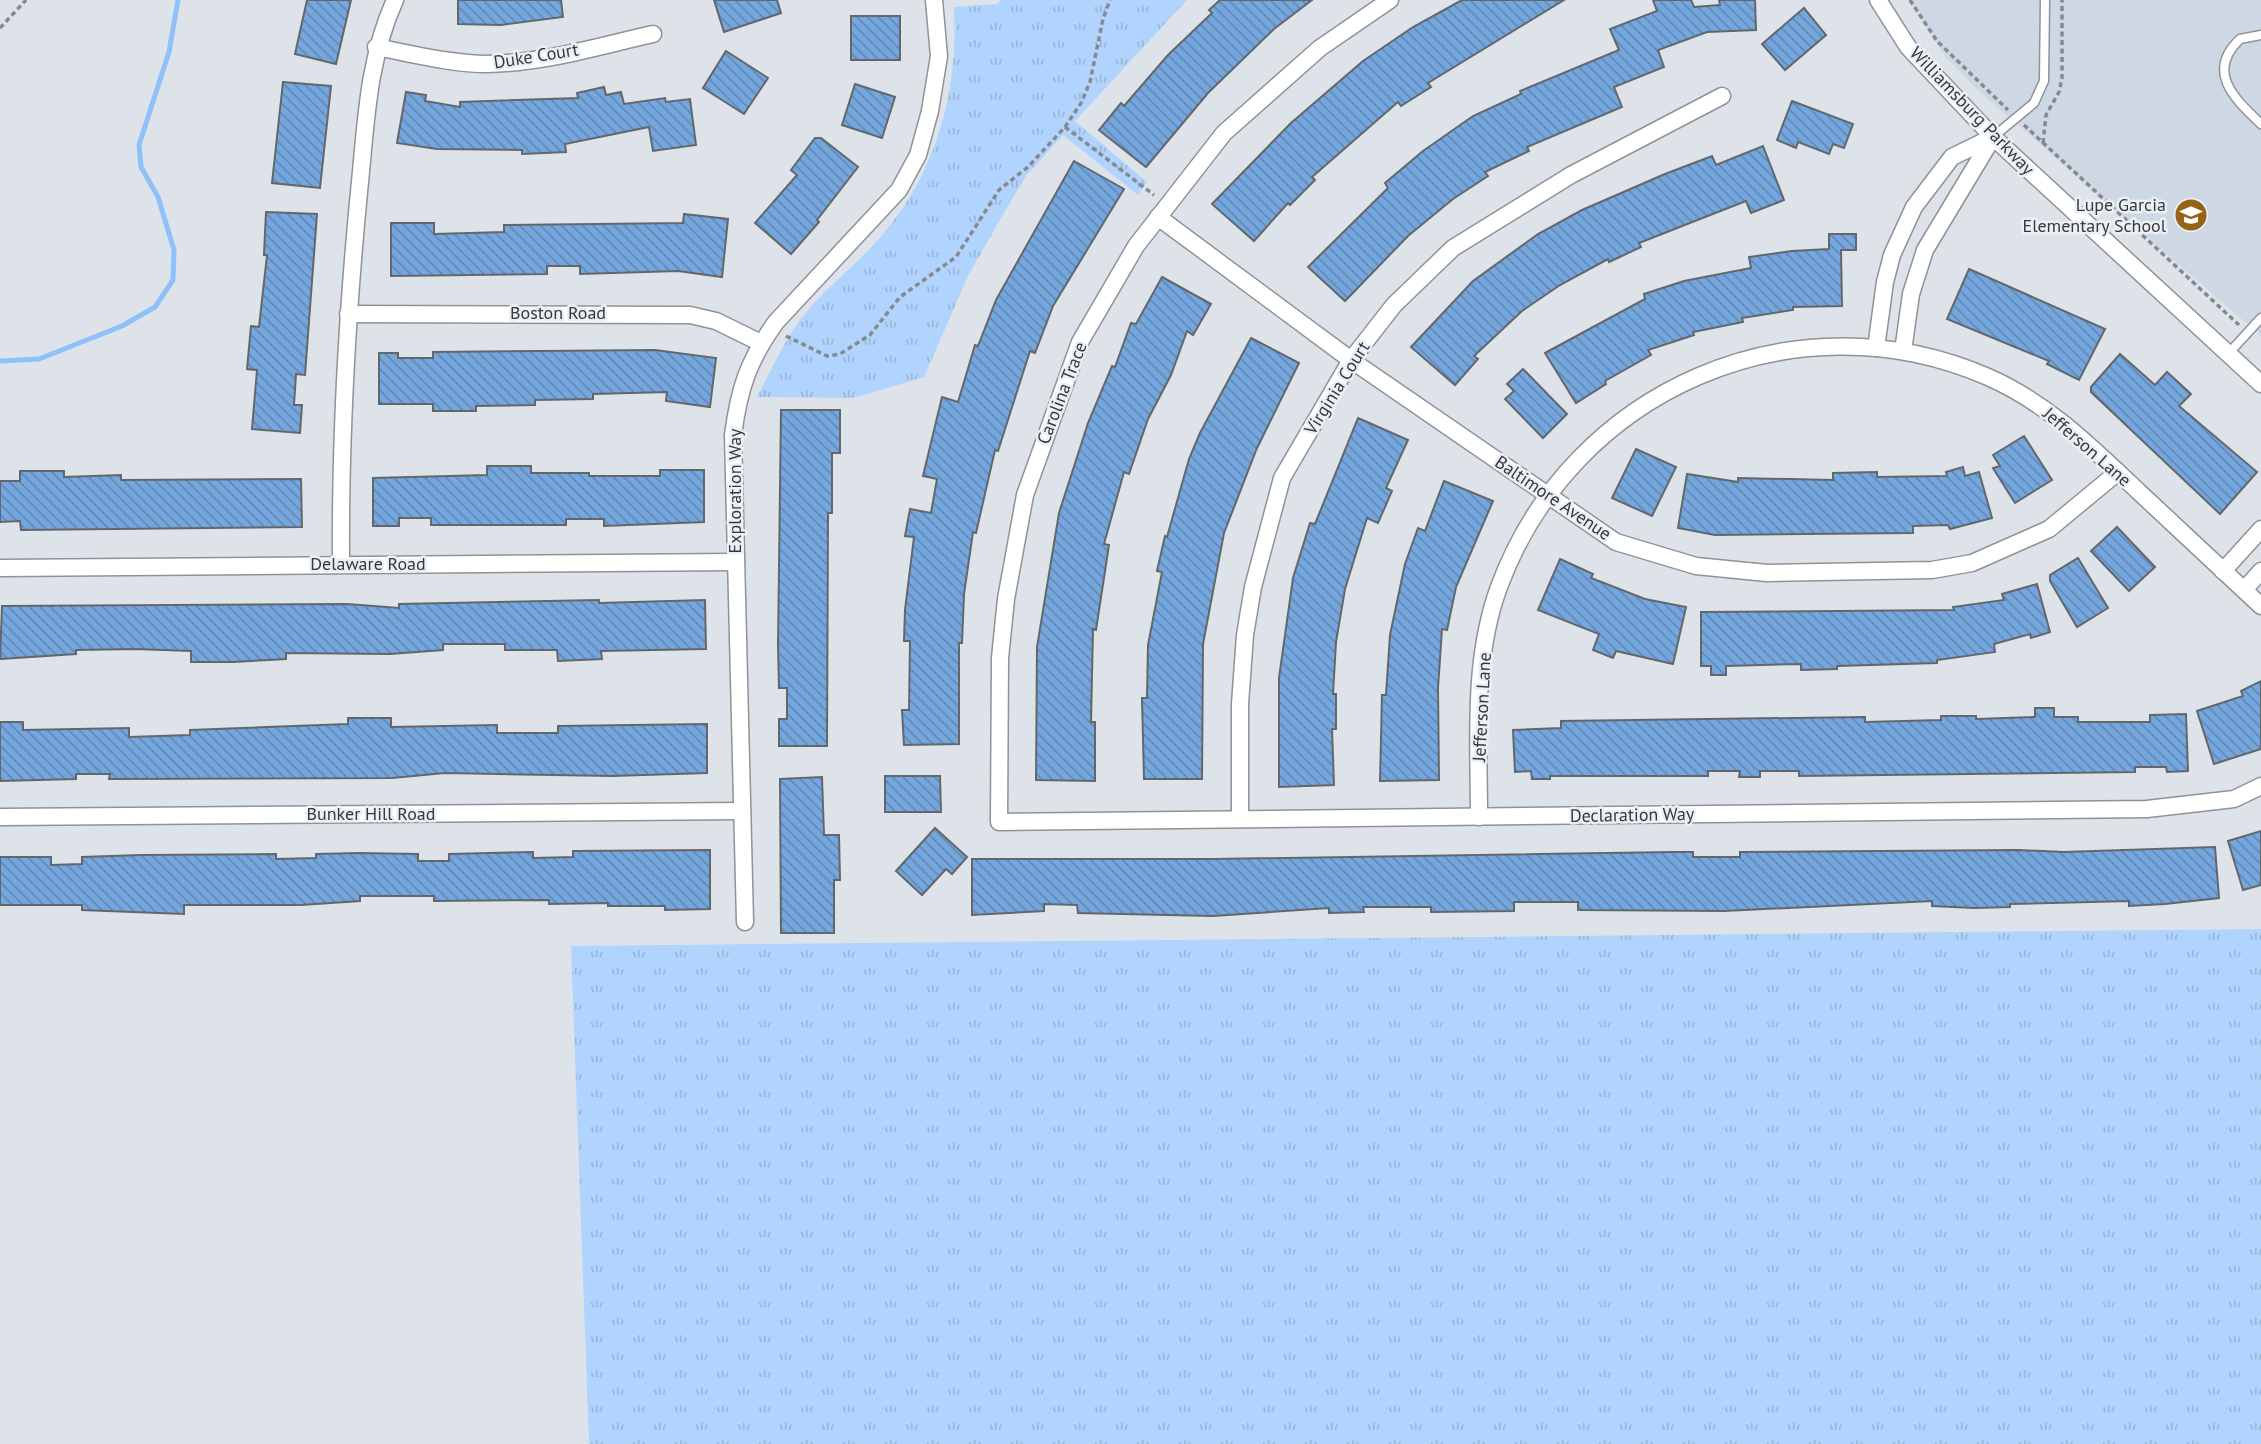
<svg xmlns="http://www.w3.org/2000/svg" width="2261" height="1444" font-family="'PT Sans',sans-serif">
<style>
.built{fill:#ced8e4}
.grass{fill:url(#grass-tufts)}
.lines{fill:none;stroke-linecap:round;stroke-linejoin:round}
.stream{stroke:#8ec0fa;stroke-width:5}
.building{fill:url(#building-back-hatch);stroke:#63676c;stroke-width:2}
.service-casing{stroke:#8e9398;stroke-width:11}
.minor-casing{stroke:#8e9398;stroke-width:19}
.path{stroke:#86898e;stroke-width:3.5;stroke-dasharray:5 3.5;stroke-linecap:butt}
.service{stroke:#fff;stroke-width:8}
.minor{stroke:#fff;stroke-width:16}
.labels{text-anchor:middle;stroke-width:5;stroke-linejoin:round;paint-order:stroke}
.street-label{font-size:18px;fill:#37383b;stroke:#ebf0f6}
.poi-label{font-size:18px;fill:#37383b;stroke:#ebf0f6;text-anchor:end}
</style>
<defs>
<pattern id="grass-tufts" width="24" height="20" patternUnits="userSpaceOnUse" patternTransform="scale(1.75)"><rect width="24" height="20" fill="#b0d4fd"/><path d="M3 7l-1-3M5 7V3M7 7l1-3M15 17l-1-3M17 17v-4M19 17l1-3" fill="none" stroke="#98b7da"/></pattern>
<pattern id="building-back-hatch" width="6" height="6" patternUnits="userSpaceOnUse" patternTransform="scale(1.75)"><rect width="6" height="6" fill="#75a7df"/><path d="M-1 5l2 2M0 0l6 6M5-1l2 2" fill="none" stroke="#6189b6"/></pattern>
</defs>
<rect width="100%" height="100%" fill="#dee3e9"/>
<path class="built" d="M1908,0h353v336l-280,-243 -35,-35z"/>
<g class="grass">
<path d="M1001,0h186l-112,121 72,61 -9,13 -75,-60 -38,42 -28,48 -29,51 -44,101 -70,21 -97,-1c13,-24 25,-52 41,-74 21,-30 54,-54 78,-81 59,-64 83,-149 78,-235l43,-3z"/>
<path d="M2261,929v515h-1672l-18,-498z"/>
</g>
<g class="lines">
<path class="stream" d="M0,361l39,-2 83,-33 33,-19 18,-27 1,-30 -16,-53 -17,-30 -2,-22 30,-93 9,-52"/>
</g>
<g class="building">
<path d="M307,0h44l-15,64 -41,-10z"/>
<path d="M458,0h103l2,17 -62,8 -43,-1z"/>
<path d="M714,0h63l4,13 -57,19z"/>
<path d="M1220,0h92l-38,29 -66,64 -62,74 -47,-37 22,-27 3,3 44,-51 44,-42 -3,-3z"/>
<path d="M1462,0h102l-136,83 3,4 -30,19 -3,-4 -86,75 3,3 -25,25 -2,-2 -34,38 -42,-37 79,-81 72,-62 50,-34z"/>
<path d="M1653,0h38l3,7 26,-2 -1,-5h36l1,30 -49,2 -49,18 6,17 -50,20 8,20 -95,40 2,4 -44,21 3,4 -35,23 -45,37 -63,65 -37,-34 80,-79 -3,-5 38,-32 50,-35 48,-22 -1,-3 99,-41 -9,-21 47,-18z"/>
<path d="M1804,8l22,27 -41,35 -23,-26z"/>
<rect x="851" y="16" width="49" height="44"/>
<path d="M726,51l42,27 -24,36 -41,-26z"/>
<path d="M283,82l48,4 -11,102 -48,-5z"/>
<path d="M855,84l40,13 -13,41 -40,-13z"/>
<path d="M604,87l2,8 15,-3 3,12 41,-6 1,4 24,-3 6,46 -43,6 -4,-24 -84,17 1,8 -44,2v-4l-85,-1 -40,-6 9,-51 20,3 -1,6 35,6v-5l118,-4 -1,-5z"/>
<path d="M1792,101l61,23 -9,24 -11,-4 -4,10 -31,-12 -2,6 -19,-8z"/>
<path d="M815,138h6l37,29 -41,53 2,2 -28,32 -36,-31 42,-48 -6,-5z"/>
<path d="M1763,146l21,54 -33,13 -5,-12 -46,18 -61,24 2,4 -32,15 -1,-3 -48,26 -38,26 -48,45 4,3 -23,26 -44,-38 62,-66 65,-47 44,-24 83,-36 47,-18 4,9z"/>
<path d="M1074,161l50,28 -71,117 -18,47 -5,-2 -32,100 -3,-1 -19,83 -3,-1 -9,62 -2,49h-3v101l-55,1 -2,-35h7l1,-69h-6l1,-31 9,-73 -9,-1 5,-27 21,4 6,-34 -14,-3 19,-79 16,5 17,-57 3,1 18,-46z"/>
<path d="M266,212l51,2 -12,161 -9,-1 -2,31h8l-2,28 -48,-4 5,-59 -10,-1 4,-43 8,1 8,-72h-3z"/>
<path d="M684,214l44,5 -6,58 -44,-6 -98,3v-8h-33v8l-156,2v-53h43v11l70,-2v-7l179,-2z"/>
<path d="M1829,234h27v16h-15l1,56 -49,1v3l-51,8 1,4 -50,10 1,3 -46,15 3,5 -46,26 1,3 -30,19 -31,-50 100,-54 -1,-5 40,-13 67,-13 -2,-11 43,-6 37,-2z"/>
<path d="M1969,269l136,60 -26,51 -32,-16 2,-3 -102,-42z"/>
<path d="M1162,277l49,27 -18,31 -6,-4 -16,44 -23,44 -19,55 -5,-2 -20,72 5,1 -13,85 -3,-1 -2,93h4v59l-59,-1 1,-133 22,-134 29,-90 24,-57 3,1 16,-44 5,1z"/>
<path d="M1251,338l48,25 -42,85 -33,85 -21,111 -1,135h-58l-2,-81h5l1,-53 14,-73 -5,-1 8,-35 2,1 22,-78 11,-26z"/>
<path d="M655,350l61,8 -6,49 -44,-6 1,-9 -74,2v5l-58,1v5l-59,1v5h-43v-7h-54v-51h19v5h35v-6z"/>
<path d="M2120,354l35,31 12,-13 24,22 -12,12 78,66 -37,42 -129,-122v-5z"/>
<path d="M1523,369l44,45 -24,24 -38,-39 9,-8 -7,-7z"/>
<path d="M781,410h59v43h-8v60h-4l-1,233h-48v-27h8v-31h-8l-1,-43z"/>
<path d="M1358,418l50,22 -22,48 6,3 -14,32 -11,-5 -22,71 -9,53 -3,52h3v35h-4l2,56 -55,2v-109l14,-100 17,-55 5,1z"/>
<path d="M2024,436l28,44 -37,23 -22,-35 7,-2 -7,-11z"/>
<path d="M1636,449l40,18 -24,49 -40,-18z"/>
<path d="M487,466h44v7h58v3h71v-6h44v52l-100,4v-7h-38v6h-135v-7h-32v8h-26v-48l114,-3z"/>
<path d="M1963,467l2,9 14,-4 13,46 -42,11 -2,-4 -35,1v7l-198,2 -37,-7 9,-54 51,8v-4l95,2v-7l44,-1v5l70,-1 -1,-4z"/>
<path d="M20,471h44v6l57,-2v5l180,-1 1,48 -281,3 -1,-9 -20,1v-41h20z"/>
<path d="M1444,481l49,20 -37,86 -9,43 -5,-1 -4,59 1,92 -59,1 2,-86h4l4,-60 15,-71 13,-36 7,3z"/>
<path d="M2117,527l38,40 -26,24 -38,-40z"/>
<path d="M2078,558l30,50 -31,19 -27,-46v-6z"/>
<path d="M1560,559l33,15 -2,4 54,21 41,8 -13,57 -57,-13 -3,7 -20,-8 6,-16 -61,-24z"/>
<path d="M2037,584l13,48 -19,6 -1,-4 -36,10 1,8 -58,8v3l-100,3v3l-36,1v-6l-75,2v9h-15v-9h-10v-54l253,-2 -1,-3 51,-7 -2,-6z"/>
<path d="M599,600v3l106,-3 1,49 -105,2 1,8 -44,2 -1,-11h-52v-6h-62v6l-53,4 -104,-1v6l-53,3h-42v-11l-56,-2 -59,1v4l-76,5 2,-53 345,-2 52,4v-4z"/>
<path d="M2261,681v68l-47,15 -17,-53 46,-15 -2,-5z"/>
<path d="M2035,708h19v9h24v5h72v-7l36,-1 2,57 -21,1 -1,-5h-31v5l-336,4v-5h-39v6h-21l1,-6h-32v5h-158v3h-18l-1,-8 -16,1 -2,-42 48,-2v-7l304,-4v5l76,-2v-4h35v3l59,-2z"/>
<path d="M348,718h43v9l106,-2v8h61v-7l149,-2v49l-95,3 -167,-3 -53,5 -283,1 1,-5h-34v5l-76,2v-59h23v8l106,-2v9l61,-2v-5l158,-6z"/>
<path d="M885,776h55l1,36h-56z"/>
<path d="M822,777l2,58h15l1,45h-6v53h-53l-1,-154z"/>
<path d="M935,828l32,29 -15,17 -6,-5 -24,26 -26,-24z"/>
<path d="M2261,831v54l-18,5 -15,-49z"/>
<path d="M2215,847l4,51 -54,6 -36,2v-5l-119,3v3l-36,1 -42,-2v-5l-208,10 -146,-1v-8h-64v9l-83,1v-5h-68l1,5 -35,1v-5l-116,8 -135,-3 -1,-8 -33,-1v7l-72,4v-56h241l460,-7h20v5h47v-5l278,-2 46,2z"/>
<path d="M710,850v59l-45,1v-4h-57v-3l-59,1v-4l-115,1v-5h-74v5l-59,4h-117v9l-102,-4v-5h-82v-48h51v8l31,-1v-7l59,-2 135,-1v5l40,-1v-4l43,-1 59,1v7h31v-7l84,-2v6l40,-1v-6z"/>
</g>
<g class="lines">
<defs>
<g id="service">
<path d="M2261,35l-21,4c-35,33 -5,60 21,85"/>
<path d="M1993,137l41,-34 10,-22 1,-81"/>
<path d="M2228,354l33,-36"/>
</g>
<g id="minor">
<path d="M1390,0l-70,48 -96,85 -88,113 -56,96 -55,153 -19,104 -6,59 -1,164 1148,-13 87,-10 27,-13"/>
<path d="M1878,0l30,47 85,90 268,247"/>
<path d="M376,47c37,7 75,17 112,17 56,-1 111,-18 165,-30"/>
<path d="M1158,217l193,143 265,182 80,24 71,7 165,-3 40,-7 77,-34 69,-57"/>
<path d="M348,314l342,1 26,6 45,22"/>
<path d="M1876,348l9,-66 7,-27 22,-48 38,-50 41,-20"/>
<path d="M1903,351l8,-57 14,-44 68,-113"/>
<path d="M341,564c-1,-124 6,-248 18,-372 7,-67 8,-130 36,-192"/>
<path d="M0,568l736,-6"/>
<path d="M2223,571l38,-42"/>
<path d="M2244,590l17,-19"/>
<path d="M0,817l742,-6"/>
<path d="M1479,817c0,-77 -7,-157 20,-230 73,-198 296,-294 489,-210 60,26 104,71 151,115 41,38 81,76 122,114"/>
<path d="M1240,819v-115l5,-69 8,-48 29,-109 69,-118 43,-55 59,-57 118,-73 151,-79"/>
<path d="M745,922l-12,-487c6,-46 15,-74 43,-113l123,-132 19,-35 12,-44 9,-55 -5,-56"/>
</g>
</defs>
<use href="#service" class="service-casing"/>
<use href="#minor" class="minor-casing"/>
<g class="path">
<path d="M1910,0l27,41 71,69"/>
<path d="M0,28l26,-28"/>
<path d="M2024,125l215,200"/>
<path d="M1065,127l89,68"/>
<path d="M2043,143l3,-28 13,-23 3,-14v-78"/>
<path d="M786,336l41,20 13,-2 30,-19 30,-38 56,-40 43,-67 29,-23 37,-40 16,-24 9,-21 13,-63 7,-19"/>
</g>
<use href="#service" class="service"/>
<use href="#minor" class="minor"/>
</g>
<defs>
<symbol id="school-disc" viewBox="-11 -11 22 22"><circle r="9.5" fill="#966417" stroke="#ebf0f6"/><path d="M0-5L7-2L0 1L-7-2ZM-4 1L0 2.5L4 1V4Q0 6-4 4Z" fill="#fff"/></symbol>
</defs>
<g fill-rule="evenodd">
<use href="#school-disc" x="2172" y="196" width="38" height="38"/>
</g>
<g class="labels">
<g class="street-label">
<text transform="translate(536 56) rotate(-9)" y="6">Duke Court</text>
<text transform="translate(1972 111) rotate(46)" y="6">Williamsburg Parkway</text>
<text x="558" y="319">Boston Road</text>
<text transform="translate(1337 388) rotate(-58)" y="6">Virginia Court</text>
<text transform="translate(1062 393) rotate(-69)" y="6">Carolina Trace</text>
<text transform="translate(2087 447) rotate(41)" y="6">Jefferson Lane</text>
<text transform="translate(735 491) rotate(-90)" y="6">Exploration Way</text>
<text transform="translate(1553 498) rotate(34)" y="6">Baltimore Avenue</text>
<text x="368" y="570">Delaware Road</text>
<text transform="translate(1482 707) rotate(-87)" y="6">Jefferson Lane</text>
<text x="371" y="820">Bunker Hill Road</text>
<text transform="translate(1632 815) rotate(-1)" y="6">Declaration Way</text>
</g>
<g class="poi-label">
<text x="2166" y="211">Lupe Garcia<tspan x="2166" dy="21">Elementary School</tspan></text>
</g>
</g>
</svg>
